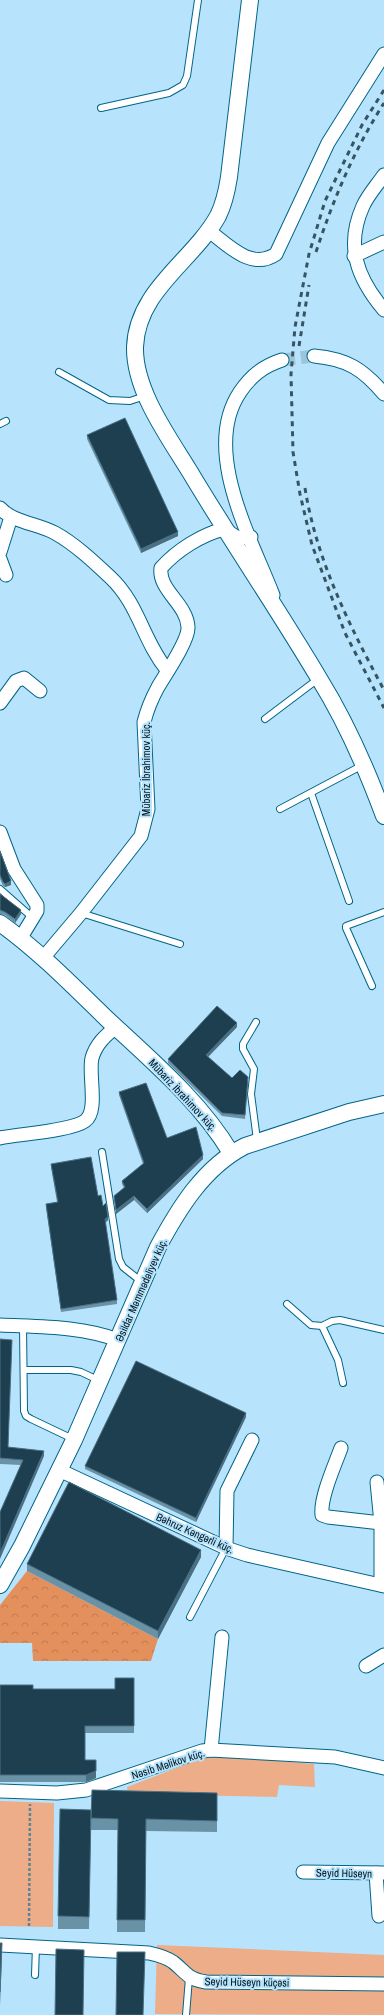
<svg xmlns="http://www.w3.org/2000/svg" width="384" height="2015" font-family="'Archivo Narrow',sans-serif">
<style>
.green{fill:#ecad88}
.forest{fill:url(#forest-crowns)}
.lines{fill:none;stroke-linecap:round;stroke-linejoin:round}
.minor-tunnel{stroke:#9cc5db;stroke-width:13;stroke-dasharray:13 6;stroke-linecap:butt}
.service-casing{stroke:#016487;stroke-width:8}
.minor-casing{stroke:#016487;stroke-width:15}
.tertiary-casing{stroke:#016487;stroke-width:18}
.path{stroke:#608294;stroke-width:2.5;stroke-dasharray:3 2;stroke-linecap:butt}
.service{stroke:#fff;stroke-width:6}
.minor{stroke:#fff;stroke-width:13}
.tertiary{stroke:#fff;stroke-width:16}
.rail{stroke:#375462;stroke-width:3;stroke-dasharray:5 5;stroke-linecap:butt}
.wall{fill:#6a92a6}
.shaded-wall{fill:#4b7084}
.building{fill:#1d3f50;stroke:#4b7084}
.labels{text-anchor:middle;stroke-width:4;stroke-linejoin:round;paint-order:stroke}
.street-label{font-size:11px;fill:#001621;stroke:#b7e4fc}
</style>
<defs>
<pattern id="forest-crowns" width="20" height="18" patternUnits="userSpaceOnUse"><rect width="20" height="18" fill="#e4905c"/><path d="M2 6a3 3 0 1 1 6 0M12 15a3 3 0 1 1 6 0" fill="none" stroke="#c27b50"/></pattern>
</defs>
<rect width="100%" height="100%" fill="#b7e4fc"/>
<g class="green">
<path d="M210,1755l104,9 1,23 -36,-2 -2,12 -149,-3 -1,-7z"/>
<path d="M0,1801l54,2 -1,124 -53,-1z"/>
<path d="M157,1945l227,10v60l-229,-1z"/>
</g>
<path class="forest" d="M27,1571l131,68 -7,22h-118l-1,-18h-32v-38z"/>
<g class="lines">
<path class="minor-tunnel" d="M282,360l32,-4"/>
<defs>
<g id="service">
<path d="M101,108l68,-15 14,-8 4,-9 11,-76"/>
<path d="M59,372l50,28 21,1 15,-5"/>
<path d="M0,424l6,-3"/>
<path d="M265,719l53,-40"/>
<path d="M311,793l38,108"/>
<path d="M280,809l83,-44"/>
<path d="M0,889l33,29"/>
<path d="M81,913l99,31"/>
<path d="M372,986l-26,-58v-2l38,-14"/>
<path d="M256,1022l-13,22v5l11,20 -3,25 6,46"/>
<path d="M102,1152l17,107 4,8 19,15"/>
<path d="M287,1304l24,21 11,1 10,-5 8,-1 44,10"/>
<path d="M23,1326l1,85 2,5 5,3 42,20"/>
<path d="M322,1326l16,34 5,23"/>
<path d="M24,1370h47l10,2 19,9"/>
<path d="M190,1617l36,-69"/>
<path d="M35,1975l1,-29"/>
<path d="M186,2015l3,-37"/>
</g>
<g id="minor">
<path d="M384,175c-7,10 -16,20 -21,31 -18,40 -6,72 21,104"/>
<path d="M208,230c20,15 43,41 68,24l52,-111 56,-89"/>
<path d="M354,256l30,-14"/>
<path d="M314,356c33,3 49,13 70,38"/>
<path d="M0,508c12,14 39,16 55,25 20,11 39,29 55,44 29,27 33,64 57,93"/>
<path d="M0,552l11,-35"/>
<path d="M0,559l6,16"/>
<path d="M273,595c-22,-57 -72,-145 -33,-203 11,-16 23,-26 42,-32"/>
<path d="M0,703l16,-22 8,-3 16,13"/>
<path d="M0,832l14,37 23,36v6l-17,28"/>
<path d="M43,958l38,-45 60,-77 7,-27 -4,-87c3,-12 8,-24 14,-35 7,-12 31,-47 30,-60 -1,-23 -30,-37 -27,-59 16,-18 40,-33 63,-39l14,9 13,-1"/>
<path d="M0,1138c19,-4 71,-7 85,-17 14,-10 3,-47 7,-63 4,-14 13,-22 24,-31"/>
<path d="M0,1325c40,2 80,1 118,15"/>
<path d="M341,1448c-6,17 -21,49 -19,67l6,2 53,6 -4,-41"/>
<path d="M59,1470l167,78 21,7 137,31"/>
<path d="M381,1523v62"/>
<path d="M226,1548l1,-57 25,-51"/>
<path d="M366,1666l18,-11"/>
<path d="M211,1750l11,-113"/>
<path d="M0,1791l57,2 29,-3 116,-39 9,-1 124,7 49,11"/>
<path d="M303,1872l81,1"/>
<path d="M376,1873l3,43"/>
<path d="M0,1945l149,8c9,2 17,4 24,9 14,11 14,17 33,20l178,2"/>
</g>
<g id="tertiary">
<path d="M250,0l-21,177c-2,13 -5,27 -11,39 -25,45 -81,74 -83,131 -1,45 36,93 58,130 41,68 86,134 127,203 26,42 47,90 64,136"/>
<path d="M0,923c39,28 73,63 107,96 44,41 93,82 124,134"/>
<path d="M0,1585l22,-39 52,-106 84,-193c21,-39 46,-80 87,-101l104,-34 35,-8"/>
</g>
</defs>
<use href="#service" class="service-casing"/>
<use href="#minor" class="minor-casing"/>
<use href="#tertiary" class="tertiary-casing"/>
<path class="path" d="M29,1926l1,-122"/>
<use href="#service" class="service"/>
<use href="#minor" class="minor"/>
<use href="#tertiary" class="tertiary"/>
<g class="rail">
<path d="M384,90l-22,35 -37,76 -16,53 -14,73 -4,47 2,78 7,42 12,51 33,88 39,75"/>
<path d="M316,252c17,-52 38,-102 68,-149"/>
<path d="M299,346l10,-61"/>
<path d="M305,488c11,71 45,139 79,202"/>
</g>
</g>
<g class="wall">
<path d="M87,435l91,101 -37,17 -54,-114z"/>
<path d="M0,851l11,34 -6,2 -2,-1 -3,-7z"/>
<path d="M0,894l21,20 -6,9 -10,-8 -5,-1z"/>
<path d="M237,1027l-29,30 24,21 16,3 -3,38 -23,-3 -54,-53v-4z"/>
<path d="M119,1092l48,46 36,21 -56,54 -13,-13 -18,14 -2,-18 10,-8 -2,-4v-3l21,-17 -24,-69z"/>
<path d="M51,1164l47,32 5,10 5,14 -3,3 12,77v4l-56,8 -15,-105v-3l11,-2 -6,-35z"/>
<path d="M0,1339l8,108 36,9 -23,9 -21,-1z"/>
<path d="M246,1417l-50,105 -111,-53v-3z"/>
<path d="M201,1557l-43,82 -131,-68v-7z"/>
<path d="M134,1678v55h-49v27l11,18 -10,4h-86v-97l33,4h82z"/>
<path d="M217,1793v39l-71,-1 -1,101h-28l1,-102h-27v-3l-2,102h-31v-13l33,-106z"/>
</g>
<g class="shaded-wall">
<path d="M178,532v4l-37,17v-4z"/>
<path d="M11,881v4l-6,2v-3z"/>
<path d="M21,910v4l-6,9v-4z"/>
<path d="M237,1023v4l-31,32v-4z"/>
<path d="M203,1155v4l-56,54v-4z"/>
<path d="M134,1196v4l-18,14v-4z"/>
<path d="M108,1217v3l-3,3v-4z"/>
<path d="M246,1413v4l-50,105v-4z"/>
<path d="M44,1451v5l-44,103v-6z"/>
<path d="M201,1550v7l-43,82v-8z"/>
<path d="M96,1771v7l-10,4v-7z"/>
<path d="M2,1943v13l-2,49v-13z"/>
</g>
<g class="building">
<path d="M125,418l53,114 -37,17 -54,-114z"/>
<path d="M0,851l11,30 -6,3 -2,-2 -3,-7z"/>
<path d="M0,894l21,16 -6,9 -10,-7 -5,-2z"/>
<path d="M217,1006l20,17 -31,32 26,23 8,-8 8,7 -3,38 -23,-2 -54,-54z"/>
<path d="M146,1083l21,55 29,-11 7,28 -56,54 -13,-13 -18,14 -2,-14 11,-9 -3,-6 22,-18 -25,-71z"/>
<path d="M91,1157l7,39 3,-1 2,11 3,-3 2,14 -3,2 12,81 -56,9 -15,-105 12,-2 -7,-38z"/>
<path d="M0,1339l12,1 -4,107 36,4 -44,102v-41l23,-52 -23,-2z"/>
<path d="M136,1361l110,52 -50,105 -111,-52z"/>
<path d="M69,1482l132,68 -43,81 -131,-67z"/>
<path d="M115,1678h19v48h-49v34h11v11l-10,4h-86v-90h33v4h82z"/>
<path d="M92,1790l125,3v28l-71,-2 -1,101h-28l1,-101 -27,-1z"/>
<path d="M60,1809l31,1 -2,107 -31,-1z"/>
<path d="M0,1943h2l-2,49z"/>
<path d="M56,1949l28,1 -1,65h-28z"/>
<path d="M117,1952h28l-2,63h-27z"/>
</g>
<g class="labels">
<g class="street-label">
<text transform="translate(146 769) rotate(-90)" y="4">Mübariz İbrahimov küç.</text>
<text transform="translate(183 1095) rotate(47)" y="4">Mübariz İbrahimov küç.</text>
<text transform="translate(141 1290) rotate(-66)" y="4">Əsildar Məmmədəliyev küç.</text>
<text transform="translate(195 1533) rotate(24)" y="4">Bəhruz Kəngərli küç.</text>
<text transform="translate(168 1764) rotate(-18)" y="4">Nəsib Məlikov küç.</text>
<text transform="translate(344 1873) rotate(1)" y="4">Seyid Hüseyn</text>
<text transform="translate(247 1982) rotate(1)" y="4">Seyid Hüseyn küçəsi</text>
</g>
</g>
</svg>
